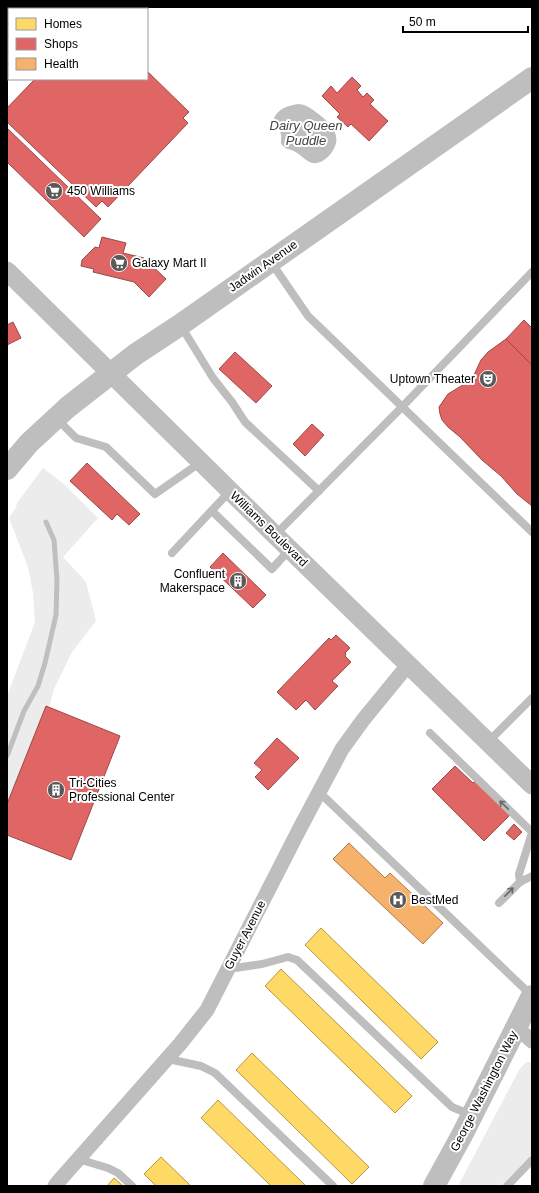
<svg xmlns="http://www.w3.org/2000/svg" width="539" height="1193" font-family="Arial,sans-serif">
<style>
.green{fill:#ececec}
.water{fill:#bfbfbf}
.homes{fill:#ffd966;stroke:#b29847}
.shops{fill:#e06666;stroke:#9d4747}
.health{fill:#f6b26b;stroke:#ac7d4b}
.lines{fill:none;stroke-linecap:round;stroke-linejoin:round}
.stream{stroke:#bfbfbf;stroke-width:5}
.service{stroke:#bebebe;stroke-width:8}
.minor{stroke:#bebebe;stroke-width:15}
.tertiary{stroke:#bebebe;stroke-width:19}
.primary{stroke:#bebebe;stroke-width:22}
.oneway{stroke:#686868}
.labels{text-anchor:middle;stroke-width:4;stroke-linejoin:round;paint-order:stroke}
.poi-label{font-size:12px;fill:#000;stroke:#fff;text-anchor:start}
.street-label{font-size:12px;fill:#000;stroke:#fff}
.water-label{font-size:13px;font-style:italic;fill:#444;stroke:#fff}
</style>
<rect width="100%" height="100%" fill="#fff"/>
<g class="green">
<path d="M43,468l21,16 34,34 -35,39 23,25 10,39 -24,31 -18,37 -4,15 -43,105v-113l28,-74 -2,-29 -5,-26 -19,-49 7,-11 1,-4z"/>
<path d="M528,1062h4v92l-31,32h-43l61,-116 6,-7z"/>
</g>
<path class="water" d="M298,104c7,0 13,4 19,9 8,6 17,13 19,23 3,12 -11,29 -24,27 -6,-2 -10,-7 -15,-10 -5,-4 -10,-3 -14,-7 -4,-3 -1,-7 -2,-11 -1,-6 -6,-11 -7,-17 5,-10 13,-12 24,-14z"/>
<g class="homes">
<path d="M321,928l117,114 -17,17 -116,-114z"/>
<path d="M281,969l131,127 -17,17 -130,-127z"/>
<path d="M252,1053l117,114 -17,17 -116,-114z"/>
<path d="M218,1100l88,86h-35l-70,-68z"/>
<path d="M161,1157l30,29h-35l-12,-12z"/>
<path d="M114,1178l9,8h-16z"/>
</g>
<g class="shops">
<path d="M147,71l42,41 -6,6 5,5 -80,84 -6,-6 -6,6 -89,-85v-14l28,-29h112z"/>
<path d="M352,77l9,9 -4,4 6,7 4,-4 7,7 -4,4 18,17 -19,20 -18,-17 -3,3 -11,-10 3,-3 -18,-18 9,-10 6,7z"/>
<path d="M7,128l94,91 -17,18 -77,-75z"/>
<path d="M102,237l24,6 -3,10 21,5 22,21 -17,18 -15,-15 -41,-10 1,-3 -13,-3 1,-6 13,-13 4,1z"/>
<path d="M524,320l8,8v37l-26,-26z"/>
<path d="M13,322l8,16 -14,7v-20z"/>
<path d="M506,339l26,26v141l-15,-12 -16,-18 -19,-16 -22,-23 -12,-10 -6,-7 -2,-6 -1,-7 9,-13 18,-11 8,-8 7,-15 7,-8z"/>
<path d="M235,352l37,34 -16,17 -37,-34z"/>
<path d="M312,424l12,11 -19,21 -12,-12z"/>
<path d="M87,463l53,51 -11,11 -12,-11 -5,6 -42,-39z"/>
<path d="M223,553l43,42 -13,13 -43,-41z"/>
<path d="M336,635l14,13 -5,5 1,1 -1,2 6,6 -19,19 6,5 -23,24 -9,-10 -10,10 -19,-18 52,-54 2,2z"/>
<path d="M46,706l74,30 -49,124 -64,-25v-31z"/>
<path d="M277,738l22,20 -31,32 -13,-13 7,-7 -8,-7z"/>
<path d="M455,766l18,17 2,-2 35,34 -26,26 -52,-52z"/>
<path d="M514,824l8,8 -8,8 -8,-7z"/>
</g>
<path class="health" d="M349,843l36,35 5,-5 53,50 -20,21 -90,-85z"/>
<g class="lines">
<path class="stream" d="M7,756l17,-45 14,-25 7,-23 11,-48 1,-35 -3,-40 -8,-18"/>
<g class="service">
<path d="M271,262l37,54 224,216"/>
<path d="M181,326l32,52 19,24 13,20 74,69"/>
<path d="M56,418l20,20 30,9 49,47 46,-32"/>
<path d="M212,511l60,58 18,-20"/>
<path d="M275,535l127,-128 130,-135"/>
<path d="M172,553l58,-62"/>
<path d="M430,733l102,99"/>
<path d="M488,742l44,-44"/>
<path d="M319,792l212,203"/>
<path d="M520,882l-1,-8 13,-41"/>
<path d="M499,903l21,-21 12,-6"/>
<path d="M228,969l34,-5 26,-7 9,3 155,147 19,8"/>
<path d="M168,1059l33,7 14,7 118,113"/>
<path d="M78,1159l30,9 10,5 14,13"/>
<path d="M507,1186l25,-26"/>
</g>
<g class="minor">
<path d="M516,1027l16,14"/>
<path d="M55,1186l3,-4 122,-138 27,-34 93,-182 42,-79 21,-29 45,-55"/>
</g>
<g class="tertiary">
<path d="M55,9l2,-2"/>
<path d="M7,58l2,-2"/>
<path d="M7,271l268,264 257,250"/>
</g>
<g class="primary">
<path d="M7,469l22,-26 39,-36 68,-53 44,-29 352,-247"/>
<path d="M434,1186l28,-51 70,-139"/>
</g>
</g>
<defs><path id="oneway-shaft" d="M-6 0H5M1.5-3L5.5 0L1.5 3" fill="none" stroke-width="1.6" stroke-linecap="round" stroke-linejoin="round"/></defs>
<g class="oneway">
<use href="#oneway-shaft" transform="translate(504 805) rotate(-136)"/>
<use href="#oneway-shaft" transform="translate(509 892) rotate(-45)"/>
</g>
<defs>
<symbol id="supermarket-disc" viewBox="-11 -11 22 22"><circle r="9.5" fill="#595959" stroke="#fff"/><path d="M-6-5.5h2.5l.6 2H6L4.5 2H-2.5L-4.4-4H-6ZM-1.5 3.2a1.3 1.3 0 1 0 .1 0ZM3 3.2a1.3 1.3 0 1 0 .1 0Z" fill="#fff"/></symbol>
<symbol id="theatre-disc" viewBox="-11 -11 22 22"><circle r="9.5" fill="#595959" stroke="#fff"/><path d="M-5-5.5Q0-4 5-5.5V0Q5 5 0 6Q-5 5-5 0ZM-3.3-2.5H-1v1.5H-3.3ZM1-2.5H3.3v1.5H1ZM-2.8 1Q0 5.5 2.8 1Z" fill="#fff"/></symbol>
<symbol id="building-disc" viewBox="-11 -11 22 22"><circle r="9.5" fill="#595959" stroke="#fff"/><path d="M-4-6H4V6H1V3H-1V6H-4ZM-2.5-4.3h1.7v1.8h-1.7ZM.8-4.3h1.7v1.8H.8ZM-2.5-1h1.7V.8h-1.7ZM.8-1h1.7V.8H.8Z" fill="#fff"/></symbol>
<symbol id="hospital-disc" viewBox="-11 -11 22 22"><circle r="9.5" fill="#595959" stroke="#fff"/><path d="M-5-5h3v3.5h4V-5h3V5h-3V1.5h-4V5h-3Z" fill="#fff"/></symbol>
</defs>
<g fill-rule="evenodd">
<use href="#supermarket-disc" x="44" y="181" width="20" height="20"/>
<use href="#supermarket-disc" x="109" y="253" width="20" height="20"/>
<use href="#theatre-disc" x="478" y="369" width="20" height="20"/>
<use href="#building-disc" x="228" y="571" width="20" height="20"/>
<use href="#building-disc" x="46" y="780" width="20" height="20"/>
<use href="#hospital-disc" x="388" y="890" width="20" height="20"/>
</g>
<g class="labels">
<g class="poi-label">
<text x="67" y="195">450 Williams</text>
<text x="132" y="267">Galaxy Mart II</text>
<text x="475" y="383" text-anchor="end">Uptown Theater</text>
<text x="225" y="578" text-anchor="end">Confluent<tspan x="225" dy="14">Makerspace</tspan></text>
<text x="69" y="787">Tri-Cities<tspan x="69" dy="14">Professional Center</tspan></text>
<text x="411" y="904">BestMed</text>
</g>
<g class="street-label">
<text transform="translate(263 266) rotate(-35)" y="4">Jadwin Avenue</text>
<text transform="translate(269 529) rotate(44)" y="4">Williams Boulevard</text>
<text transform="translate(245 935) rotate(-63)" y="4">Guyer Avenue</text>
<text transform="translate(484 1091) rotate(-63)" y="4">George Washington Way</text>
</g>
<g class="water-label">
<text x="306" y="130">Dairy Queen<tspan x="306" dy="15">Puddle</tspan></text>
</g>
</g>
<rect width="539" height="1193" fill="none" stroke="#000000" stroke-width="16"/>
<rect x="8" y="8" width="140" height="72" fill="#ffffff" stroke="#999999"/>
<rect x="16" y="18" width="20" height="12" fill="#ffd966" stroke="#999999"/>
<text x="44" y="28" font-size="12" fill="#000000">Homes</text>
<rect x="16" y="38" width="20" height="12" fill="#e06666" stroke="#999999"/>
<text x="44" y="48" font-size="12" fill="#000000">Shops</text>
<rect x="16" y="58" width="20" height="12" fill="#f6b26b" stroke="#999999"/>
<text x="44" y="68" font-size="12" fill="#000000">Health</text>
<path d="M403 26v6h125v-6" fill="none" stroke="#000000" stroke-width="2"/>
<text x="409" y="26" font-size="12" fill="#000000" stroke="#ffffff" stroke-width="3" paint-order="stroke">50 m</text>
</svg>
